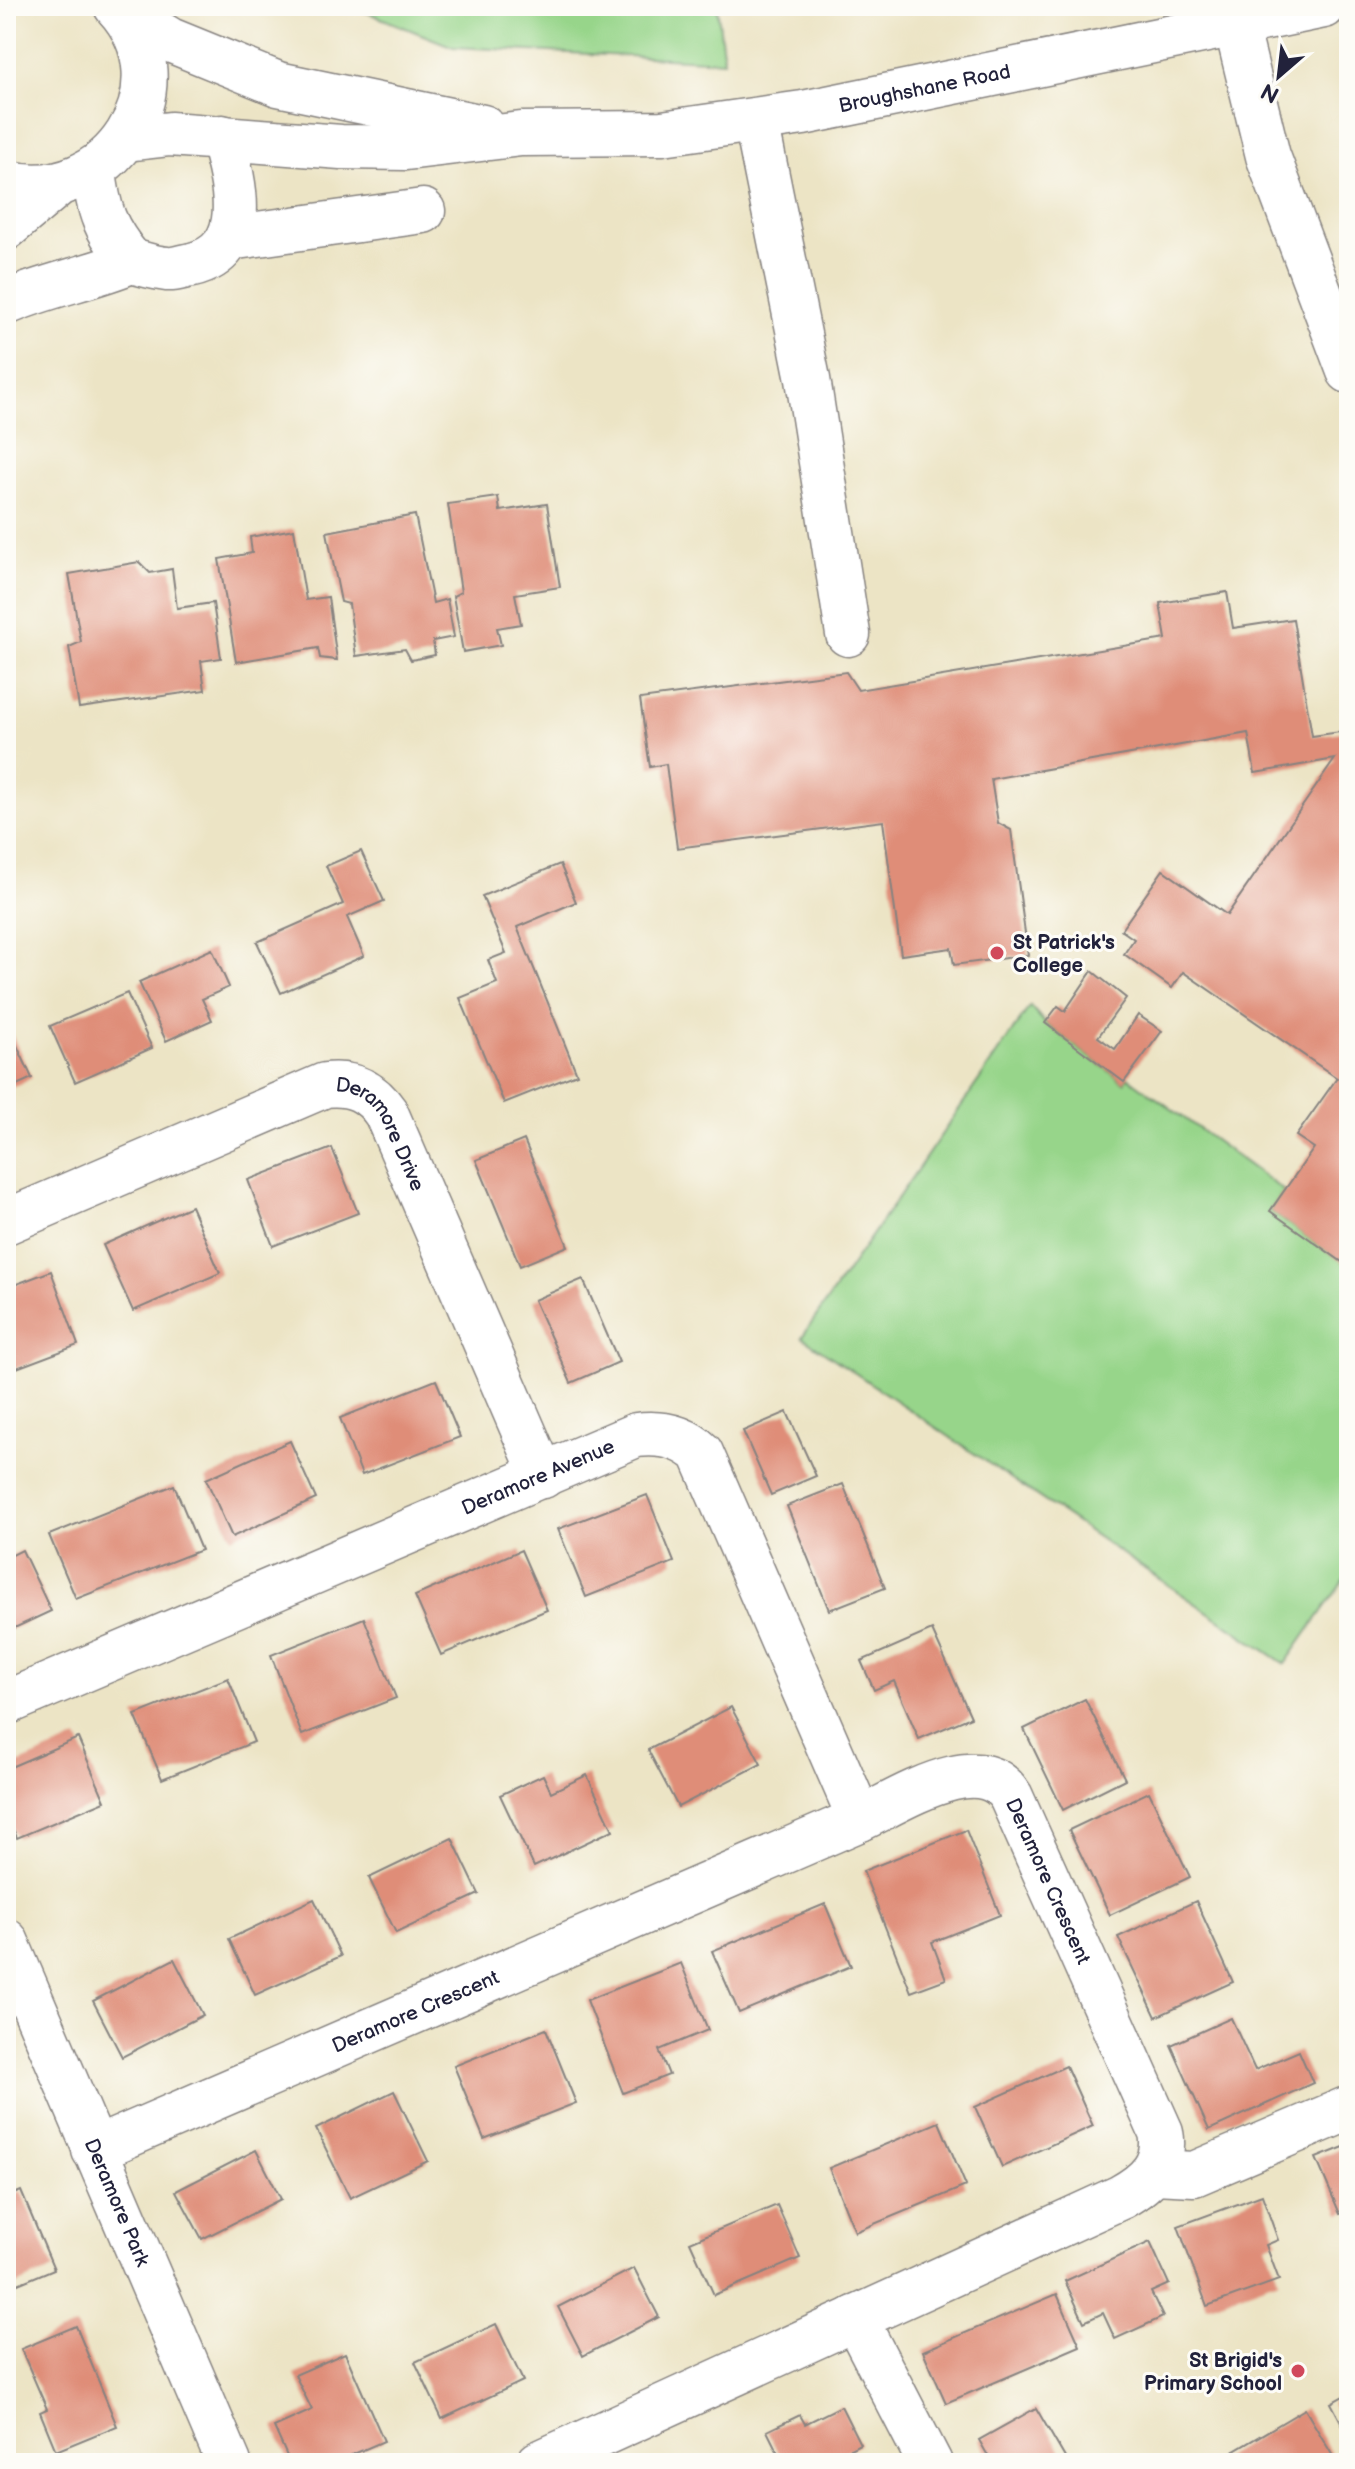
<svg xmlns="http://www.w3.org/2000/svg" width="1355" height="2469" font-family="'Balsamiq Sans',sans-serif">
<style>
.green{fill:#97d58a;stroke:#5c7c62;stroke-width:2}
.building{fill:#df8d78}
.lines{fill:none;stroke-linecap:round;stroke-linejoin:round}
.minor-casing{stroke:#878380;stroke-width:47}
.major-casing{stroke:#878380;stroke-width:47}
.minor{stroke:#fff;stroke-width:44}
.major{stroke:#fff;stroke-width:44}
.poi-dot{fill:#d1495b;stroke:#fdfcf7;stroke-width:3}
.labels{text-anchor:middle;stroke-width:6;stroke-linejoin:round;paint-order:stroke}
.street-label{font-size:20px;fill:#22223b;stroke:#fdfcf7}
.poi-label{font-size:20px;font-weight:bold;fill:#22223b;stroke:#fdfcf7;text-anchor:start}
</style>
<rect width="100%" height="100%" fill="#fdfcf7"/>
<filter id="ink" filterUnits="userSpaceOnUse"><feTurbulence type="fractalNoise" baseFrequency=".0125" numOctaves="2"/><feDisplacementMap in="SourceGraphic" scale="16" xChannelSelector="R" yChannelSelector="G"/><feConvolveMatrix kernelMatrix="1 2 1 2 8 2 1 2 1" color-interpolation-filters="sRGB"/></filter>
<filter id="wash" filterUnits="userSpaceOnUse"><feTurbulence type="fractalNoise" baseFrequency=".006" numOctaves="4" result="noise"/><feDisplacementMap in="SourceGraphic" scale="32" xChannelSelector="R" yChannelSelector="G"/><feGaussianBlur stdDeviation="1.8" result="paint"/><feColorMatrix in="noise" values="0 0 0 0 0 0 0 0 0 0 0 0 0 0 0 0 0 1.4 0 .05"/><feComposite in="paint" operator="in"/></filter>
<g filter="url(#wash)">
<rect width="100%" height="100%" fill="#ece4c5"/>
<g class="green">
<path d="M351,6h366l7,55 -271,-14z"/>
<path d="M1030,1006l15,17 79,59 4,-5 156,114 -14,20 79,55v307l-64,91 -483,-327z"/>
</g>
<g id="blocks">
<g class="building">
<path d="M498,497l2,14 47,-7 13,83 -45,7 6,30 -24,4 4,17 -38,7 -10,-56 8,-4 -13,-88z"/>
<path d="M415,515l18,88 14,-4 7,38 -21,4 2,14 -24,5 -6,-11 -49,7 -7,-52 -8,-2 -14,-70z"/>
<path d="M294,529l12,71 22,-3 9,63 -17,-2 -2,-10 -82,14 -17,-103 33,-6 -2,-16z"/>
<path d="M139,562l11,11 22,-4 5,39 36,-5 8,55 -20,3 4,29 -126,18 -10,-61 12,-5 -12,-68z"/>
<path d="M1227,592l6,36 60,-9 19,117 28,-4 6,11 3,-4v519l-4,6 -75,-53 44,-63 -18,-12 41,-58 -154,-106 -11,16 -48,-34 10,-15 -13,-9 42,-60 64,45 108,-156 -80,14 -7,-40 -257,46 7,44 13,7 17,125 -74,10 -3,-17 -50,7 -18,-134 -206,27 -11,-84 -16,3 -10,-68 206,-27 12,18 308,-51 -6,-36z"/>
<path d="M361,851l23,50 -37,16 17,39 -83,37 -24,-51 86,-38 -17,-38z"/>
<path d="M560,864l16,38 -59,25 60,147 -73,29 -44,-105 37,-15 -9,-23 18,-7 -24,-57z"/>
<path d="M212,949l17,38 -27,12 10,21 -46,21 -27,-59z"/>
<path d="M1092,971l34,27 -28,39 17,12 23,-34 24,16 -38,51 -79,-59 13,-17 7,5z"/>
<path d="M127,993l25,55 -77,34 -25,-56z"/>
<path d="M6,1022l26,56 -26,12z"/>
<path d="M524,1140l44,106 -48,20 -44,-106z"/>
<path d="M332,1148l26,65 -85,33 -25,-66z"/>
<path d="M191,1206l29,67 -87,38 -30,-66z"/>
<path d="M51,1271l27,74 -72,27v-84z"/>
<path d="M583,1279l36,83 -48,21 -37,-83z"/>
<path d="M436,1380l24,57 -98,38 -22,-57z"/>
<path d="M787,1412l29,64 -45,19 -28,-64z"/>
<path d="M290,1441l26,58 -84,38 -26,-58z"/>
<path d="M843,1484l42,104 -56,22 -42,-104z"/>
<path d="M174,1485l27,65 -125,49 -27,-64z"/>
<path d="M647,1495l27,67 -88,35 -28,-68z"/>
<path d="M22,1550l29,61 -45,21v-74z"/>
<path d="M521,1550l26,60 -106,45 -26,-59z"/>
<path d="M364,1618l32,80 -94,37 -31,-80z"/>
<path d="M932,1630l39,87 -52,22 -25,-58 -20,9 -13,-29z"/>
<path d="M228,1678l26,64 -92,37 -27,-64z"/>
<path d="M1085,1699l40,80 -62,31 -39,-81z"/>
<path d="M731,1707l30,57 -83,43 -30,-57z"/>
<path d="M78,1738l27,63 -88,37 -11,-25v-44z"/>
<path d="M543,1775l8,17 36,-17 26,55 -79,37 -34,-72z"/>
<path d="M1149,1792l41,85 -80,38 -41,-85z"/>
<path d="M966,1830l34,85 -68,27 14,37 -35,13 -48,-121z"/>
<path d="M452,1838l27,56 -83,39 -27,-55z"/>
<path d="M314,1899l27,57 -86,39 -26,-56z"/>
<path d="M1196,1901l37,81 -77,35 -38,-80z"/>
<path d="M825,1904l26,62 -112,47 -27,-62z"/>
<path d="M174,1959l29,56 -81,42 -29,-56z"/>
<path d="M681,1963l27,67 -49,20 10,25 -46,18 -36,-93z"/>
<path d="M1231,2018l24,52 44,-19 14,32 -104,47 -38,-85z"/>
<path d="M546,2029l30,74 -92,36 -30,-73z"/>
<path d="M1066,2066l27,60 -91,41 -27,-60z"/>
<path d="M394,2091l34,70 -78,37 -34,-69z"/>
<path d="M939,2122l27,64 -111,46 -26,-64z"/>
<path d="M1349,2145v66l-9,3 -24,-56z"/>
<path d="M256,2150l25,49 -79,40 -26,-48z"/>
<path d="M21,2191l33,78 -48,20v-92z"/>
<path d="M1262,2195l16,45 -12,5 13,35 -72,26 -29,-80z"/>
<path d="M777,2205l23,53 -86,37 -24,-53z"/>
<path d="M1150,2242l19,42 -18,8 12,25 -48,22 -12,-26 -19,9 -19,-41z"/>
<path d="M634,2268l25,49 -76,39 -25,-49z"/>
<path d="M1057,2294l23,52 -134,57 -23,-52z"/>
<path d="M496,2324l27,57 -81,38 -27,-57z"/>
<path d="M76,2326l41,100 -61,25 -16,-39 7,-3 -26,-60z"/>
<path d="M345,2353l39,88 -51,22h-43l-16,-36 38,-17 -17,-35z"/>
<path d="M1349,2393v44l-18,-34z"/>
<path d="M841,2406l19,38 -37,19h-40l-16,-32 33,-16 5,9z"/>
<path d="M1036,2408l32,55h-76l-13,-23z"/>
<path d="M1305,2409l32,54h-123z"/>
</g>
</g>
</g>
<g filter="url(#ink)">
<use href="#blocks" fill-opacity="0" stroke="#878380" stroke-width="2"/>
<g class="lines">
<defs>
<g id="minor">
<path d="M1236,25l32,131 81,215"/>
<path d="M756,121l52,258 40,255"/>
<path d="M94,170c4,41 11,59 37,91 12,3 24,7 36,8 8,1 17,-3 25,-4 62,-15 42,-84 30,-128"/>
<path d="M6,228l50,-42"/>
<path d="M229,238l194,-27"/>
<path d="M6,303c41,-18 84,-25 125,-42"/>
<path id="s1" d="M6,1222l319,-137c28,-3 46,6 61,28l157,363"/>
<path id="s2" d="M6,1703l630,-268c25,-3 47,1 65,18l159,366"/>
<path id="s3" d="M6,1941l223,522"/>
<path id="s4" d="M94,2150l766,-331c39,-18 121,-73 151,-22l150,335c6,32 -13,50 -40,65l-582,266"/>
<path d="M1154,2172l40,2 155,-66"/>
<path d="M855,2318l75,145"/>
</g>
<g id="major">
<path d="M119,9l51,31 108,44 205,43"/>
<path id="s5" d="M126,139l44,-5 171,13 65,1 115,-14 141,-1 141,-20 521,-107"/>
<path d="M6,182c103,27 184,-96 110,-176"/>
</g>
</defs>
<use href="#minor" class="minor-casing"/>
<use href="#major" class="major-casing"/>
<use href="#minor" class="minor"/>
<use href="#major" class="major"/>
</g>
</g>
<g class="poi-dot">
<circle cx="997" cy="953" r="8"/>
<circle cx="1298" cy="2371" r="8"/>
</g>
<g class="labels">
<g class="street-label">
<text dy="7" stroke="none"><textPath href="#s5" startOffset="804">Broughshane Road</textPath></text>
<text dy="7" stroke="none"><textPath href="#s1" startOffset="430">Deramore Drive</textPath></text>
<text dy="7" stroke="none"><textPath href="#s2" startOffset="578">Deramore Avenue</textPath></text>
<text dy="7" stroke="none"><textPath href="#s4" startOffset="1094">Deramore Crescent</textPath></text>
<text dy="7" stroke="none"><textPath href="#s4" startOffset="350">Deramore Crescent</textPath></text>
<text dy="7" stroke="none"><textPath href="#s3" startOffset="284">Deramore Park</textPath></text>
</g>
<g class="poi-label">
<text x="1013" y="949">St Patrick's<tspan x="1013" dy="23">College</tspan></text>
<text x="1282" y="2367" text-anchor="end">St Brigid's<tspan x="1282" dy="23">Primary School</tspan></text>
</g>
</g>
<rect width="1355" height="2469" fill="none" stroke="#fdfcf7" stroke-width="32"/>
<g transform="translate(1279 76) rotate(208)" stroke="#fdfcf7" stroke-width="6" paint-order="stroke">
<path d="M0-6L14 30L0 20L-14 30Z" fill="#22223b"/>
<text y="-12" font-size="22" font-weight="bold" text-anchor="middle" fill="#22223b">N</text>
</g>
</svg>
